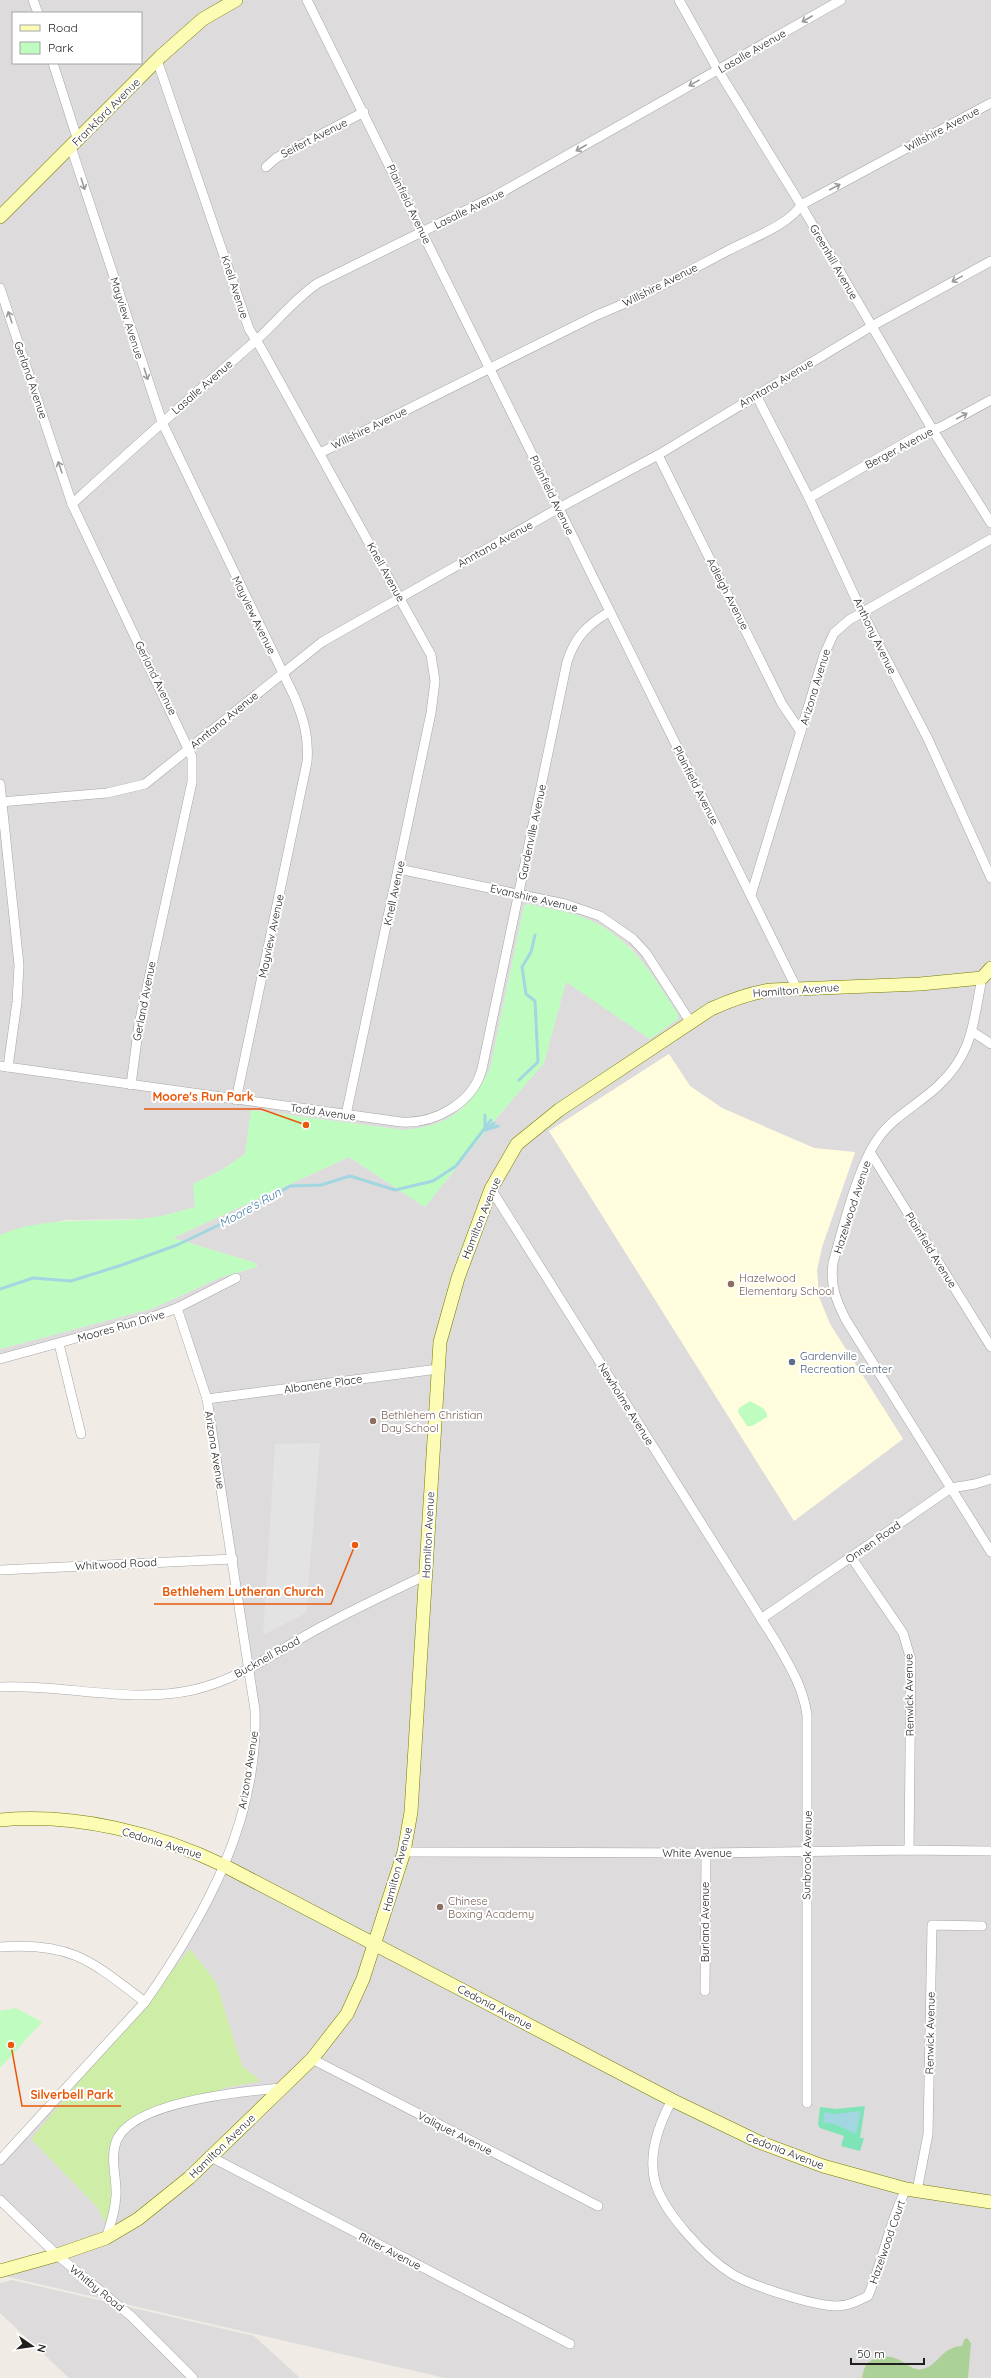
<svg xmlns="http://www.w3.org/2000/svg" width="991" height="2378" font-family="Quicksand,sans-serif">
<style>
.residential{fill:#dddbdc;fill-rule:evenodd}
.education{fill:#fffdde}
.grass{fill:#ceeda7}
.forest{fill:#acd197}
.park{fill:#bffcc0}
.pitch{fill:#7ee3b6}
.parking{fill:#e3e3e3}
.water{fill:#a2d6e0}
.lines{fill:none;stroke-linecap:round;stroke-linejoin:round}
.stream{stroke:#a2d6e0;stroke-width:3}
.street-casing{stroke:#a6a6a6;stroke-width:10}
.secondary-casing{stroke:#757b00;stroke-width:14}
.street{stroke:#fff;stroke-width:9}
.secondary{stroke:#fdfcb5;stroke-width:13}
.oneway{stroke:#9a9a9a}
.education-dot{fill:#8d6e63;stroke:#fff;stroke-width:1.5}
.service-dot{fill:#5c6f8a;stroke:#fff;stroke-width:1.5}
.labels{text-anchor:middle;stroke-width:4;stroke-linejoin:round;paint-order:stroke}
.street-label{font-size:11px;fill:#1f1f1f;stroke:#fff}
.education-label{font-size:11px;fill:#785e54;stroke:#fff;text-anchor:start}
.service-label{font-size:11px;fill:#4e5e75;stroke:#fff;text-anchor:start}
.water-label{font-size:12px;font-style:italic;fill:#4178a4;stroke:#fff}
.leader{fill:none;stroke:#e8590c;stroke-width:1.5}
.callout-dot{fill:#e8590c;stroke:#fff;stroke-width:1.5}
.callout-label{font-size:12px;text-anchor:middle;font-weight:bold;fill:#e8590c;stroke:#fff;stroke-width:4;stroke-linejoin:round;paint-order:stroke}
</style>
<rect width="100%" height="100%" fill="#f0ebe4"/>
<g class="residential">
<path d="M0,0h991v2378h-546l-445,-103 57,-20 -57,-55v-40l84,-88 97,-121 56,-120 18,-101 -48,-331 -30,-91 -177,51v-10l154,-41 65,-30 38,-11 -1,-4 -83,-25 176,-81 76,50 69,-86 50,-58 22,-82 84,58v-67l-19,-24 -26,-20 -77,-24 -4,2 -34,163 -12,24 -26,24 -27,11 -21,2 -152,-20 -7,44 -25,17 -27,13 3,23 -34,9 -21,3 -76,1 -65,15zM13,13h128v50h-128zM669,1054l21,32 32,22 92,40 41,5 -33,94 -5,23 2,27 11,27 73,115 -354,-308z"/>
<path d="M12,2280l242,56 46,42h-231l-69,-65v-30z"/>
</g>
<path class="education" d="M669,1054l21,32 32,22 92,40 41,4 -33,95 -5,23 2,27 11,27 73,115 -109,82 -245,-390z"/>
<path class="grass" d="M190,1949l26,33 26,84 19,15 -37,7 -32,16 -62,17 -20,37 2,40 -6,26 -9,-17 -66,-68z"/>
<path class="forest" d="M967,2338l4,5 -3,35h-106c3,-12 3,-16 15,-20 24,-7 31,15 46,11 16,-4 18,-22 39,-23l2,-6z"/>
<g class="park">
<path d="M528,904c18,4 37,7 54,13 46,16 71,58 96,97v5l-28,20 -84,-57 -22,81 -50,58 -69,86 -76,-50 -176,81 83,25 1,4 -38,11 -65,30 -154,41v-114c46,-20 94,-12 142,-16 18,-2 36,-7 53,-12l-2,-23 27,-13 25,-17 6,-44 153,20c45,-4 66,-21 86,-61l34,-163z"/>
<path d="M750,1401c7,4 18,8 17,16l-15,9h-5l-9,-14 1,-4z"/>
<path d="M16,2008l26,14 -42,46v-57z"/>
</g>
<path class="pitch" d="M865,2106l-5,32h4l-4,13 -19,-5 3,-10 -24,-8 -2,-3 2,-18 16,2z"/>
<path class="parking" d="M320,1443l-14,170 -43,22 12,-191z"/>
<path class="water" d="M861,2111l-5,23 -22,-10 -11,-2 1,-10 11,2z"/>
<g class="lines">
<g class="stream">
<path d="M519,1080l19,-18 -3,-61 -9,-7 -4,-27 9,-15 4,-17"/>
<path d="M485,1115v15"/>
<path d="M488,1128l6,-5"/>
<path d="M485,1130l13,-4"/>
<path d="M0,1289l33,-11 38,3 51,-16 55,-20 65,-31 48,-28 31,-1 29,-9 45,14 38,-9 23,-15 35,-46"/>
</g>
<defs>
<g id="street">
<path d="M33,0l5,13"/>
<path d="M307,0l490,989"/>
<path d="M679,0l39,70 83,135 131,224 59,94"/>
<path d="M157,60l92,269 12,19 170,307 4,26 -4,32 -85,402"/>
<path d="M53,63l25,78"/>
<path d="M71,147l91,275 133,276c9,22 14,40 12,64l-71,338"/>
<path d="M266,167l10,-9 88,-46"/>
<path d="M0,288l72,216 120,253v25l-53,242 -8,61"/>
<path d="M756,395l53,103 53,114 66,127 63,139"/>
<path d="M320,453l277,-138c46,-18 88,-42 132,-65 21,-11 60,-25 72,-45l190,-102"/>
<path d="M658,455l124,249 19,28"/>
<path d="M809,498l113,-65 19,-6 50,-27"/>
<path d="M72,504c59,-54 119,-107 180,-160 23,-20 41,-44 66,-61l177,-87 346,-196"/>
<path d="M0,784l19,181 -2,37 -9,65"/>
<path d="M0,802l107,-9 38,-9 177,-142 237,-134 99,-53 214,-129 119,-65"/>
<path d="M399,869l166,35 35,12 33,23 13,14 45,70"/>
<path d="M751,895l73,-240 10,-22 15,-13 142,-81"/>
<path d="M982,978c-9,44 -8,74 -44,108 -19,18 -46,31 -61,54 -20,29 -34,88 -44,123 -3,23 3,37 13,57l145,232"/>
<path d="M973,1032l18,12"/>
<path d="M0,1066l401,56c34,2 72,-19 81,-53l85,-407c8,-25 20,-37 42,-50"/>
<path d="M870,1152l121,195"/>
<path d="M491,1189l285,453c14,24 27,45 31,73v388"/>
<path d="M59,1344l22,90"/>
<path d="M0,1359l153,-42 24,-9 59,-30"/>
<path d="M207,1399l231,-30"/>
<path d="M851,1557l52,76 8,27 -2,190"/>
<path d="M0,1570l233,-11"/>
<path d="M761,1619l190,-131 24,-4 16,-5"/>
<path d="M0,1687c64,-3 129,17 193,3 49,-11 86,-41 130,-64 33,-18 68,-34 103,-51"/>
<path d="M404,1852l302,1 203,-3 82,1"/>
<path d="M0,1947c72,-5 91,14 145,55"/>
<path d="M705,1991l1,-138"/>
<path d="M312,2059l286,147"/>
<path d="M672,2100c-13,24 -24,55 -17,82 8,30 50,75 77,92 20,12 82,32 105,32 11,0 21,-5 31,-10 15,-35 21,-73 38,-107"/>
<path d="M211,2157l359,187"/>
<path d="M0,2160l145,-158c61,-87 114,-183 110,-292l-48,-311 -30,-91"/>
<path d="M917,2191l11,-57 4,-209 50,1"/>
<path d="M0,2200l57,55 74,61 62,62"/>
<path d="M106,2238c5,-14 9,-27 10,-42 1,-17 -6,-37 0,-54 15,-41 129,-51 166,-54"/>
</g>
<g id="secondary">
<path d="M0,217l161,-161 42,-37 33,-19"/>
<path d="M0,1820c76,-7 157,13 225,46l447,234 87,42 64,24 83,23 85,13"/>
<path d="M0,2271l57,-16 49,-17 32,-19 51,-41 123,-119 35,-45 16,-35 41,-127 7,-40 29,-470 18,-64 33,-89 26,-45 42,-34 152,-101c20,-9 38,-16 60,-19l149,-6 62,-6 9,-10"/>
</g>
</defs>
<use href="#street" class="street-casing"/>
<use href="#secondary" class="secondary-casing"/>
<use href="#street" class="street"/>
<use href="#secondary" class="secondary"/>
</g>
<defs><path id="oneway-shaft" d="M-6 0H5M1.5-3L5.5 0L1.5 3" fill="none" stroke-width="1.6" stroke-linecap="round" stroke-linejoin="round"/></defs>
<g class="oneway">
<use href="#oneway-shaft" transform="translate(807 19) rotate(150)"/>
<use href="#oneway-shaft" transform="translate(694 83) rotate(151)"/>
<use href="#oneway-shaft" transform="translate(581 148) rotate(150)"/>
<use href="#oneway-shaft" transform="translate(83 184) rotate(72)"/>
<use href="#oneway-shaft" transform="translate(835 187) rotate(-28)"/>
<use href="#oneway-shaft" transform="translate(957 279) rotate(151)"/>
<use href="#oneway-shaft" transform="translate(10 317) rotate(-109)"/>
<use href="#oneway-shaft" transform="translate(146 374) rotate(72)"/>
<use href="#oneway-shaft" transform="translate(962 416) rotate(-28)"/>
<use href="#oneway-shaft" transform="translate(60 467) rotate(-109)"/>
</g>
<g class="education-dot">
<circle cx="731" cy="1284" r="4"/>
<circle cx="373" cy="1421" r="4"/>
<circle cx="440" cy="1907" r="4"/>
</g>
<circle class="service-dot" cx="792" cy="1362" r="4"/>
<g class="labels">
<g class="street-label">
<text transform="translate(752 51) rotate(-30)" y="4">Lasalle Avenue</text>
<text transform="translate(106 112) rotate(-45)" y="4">Frankford Avenue</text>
<text transform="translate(942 129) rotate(-28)" y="4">Willshire Avenue</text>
<text transform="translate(314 138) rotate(-27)" y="4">Seifert Avenue</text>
<text transform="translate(409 204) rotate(64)" y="4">Plainfield Avenue</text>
<text transform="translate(469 209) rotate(-26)" y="4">Lasalle Avenue</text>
<text transform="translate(834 262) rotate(60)" y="4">Greenhill Avenue</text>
<text transform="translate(660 285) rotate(-27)" y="4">Willshire Avenue</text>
<text transform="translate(235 287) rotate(72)" y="4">Knell Avenue</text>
<text transform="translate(127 318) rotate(72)" y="4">Mayview Avenue</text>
<text transform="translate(31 380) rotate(71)" y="4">Gerland Avenue</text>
<text transform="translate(776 383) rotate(-31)" y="4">Anntana Avenue</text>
<text transform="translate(202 387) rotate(-41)" y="4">Lasalle Avenue</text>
<text transform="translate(369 428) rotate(-26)" y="4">Willshire Avenue</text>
<text transform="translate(899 448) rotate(-28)" y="4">Berger Avenue</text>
<text transform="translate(552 495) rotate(64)" y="4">Plainfield Avenue</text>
<text transform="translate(495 544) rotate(-29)" y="4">Anntana Avenue</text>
<text transform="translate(386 572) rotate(61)" y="4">Knell Avenue</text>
<text transform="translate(728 594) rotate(63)" y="4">Adleigh Avenue</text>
<text transform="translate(254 615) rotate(64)" y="4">Mayview Avenue</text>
<text transform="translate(875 636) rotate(64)" y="4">Anthony Avenue</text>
<text transform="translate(156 678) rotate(64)" y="4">Gerland Avenue</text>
<text transform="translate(815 687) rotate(-73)" y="4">Arizona Avenue</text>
<text transform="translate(224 720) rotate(-39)" y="4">Anntana Avenue</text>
<text transform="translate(696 785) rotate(63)" y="4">Plainfield Avenue</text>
<text transform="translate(532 832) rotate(-78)" y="4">Gardenville Avenue</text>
<text transform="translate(394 893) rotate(-78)" y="4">Knell Avenue</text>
<text transform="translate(534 898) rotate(13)" y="4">Evanshire Avenue</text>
<text transform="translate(271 936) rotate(-78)" y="4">Mayview Avenue</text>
<text transform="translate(796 990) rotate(-4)" y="4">Hamilton Avenue</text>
<text transform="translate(144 1001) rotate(-79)" y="4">Gerland Avenue</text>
<text transform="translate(323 1112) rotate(8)" y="4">Todd Avenue</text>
<text transform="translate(852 1207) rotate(-72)" y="4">Hazelwood Avenue</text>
<text transform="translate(481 1218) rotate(-68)" y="4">Hamilton Avenue</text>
<text transform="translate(931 1250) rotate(58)" y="4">Plainfield Avenue</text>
<text transform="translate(121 1326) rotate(-16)" y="4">Moores Run Drive</text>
<text transform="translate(323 1384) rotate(-8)" y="4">Albanene Place</text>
<text transform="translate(626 1404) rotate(58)" y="4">Newholme Avenue</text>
<text transform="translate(215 1450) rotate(81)" y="4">Arizona Avenue</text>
<text transform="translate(428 1535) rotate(-87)" y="4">Hamilton Avenue</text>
<text transform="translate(873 1542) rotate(-35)" y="4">Onnen Road</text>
<text transform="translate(116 1564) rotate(-3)" y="4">Whitwood Road</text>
<text transform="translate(267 1657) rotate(-29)" y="4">Bucknell Road</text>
<text transform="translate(909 1695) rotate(-91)" y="4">Renwick Avenue</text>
<text transform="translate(248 1770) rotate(-81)" y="4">Arizona Avenue</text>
<text transform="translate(162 1843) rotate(17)" y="4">Cedonia Avenue</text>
<text x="697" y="1857">White Avenue</text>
<text transform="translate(807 1855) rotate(-89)" y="4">Sunbrook Avenue</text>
<text transform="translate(397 1869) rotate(-75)" y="4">Hamilton Avenue</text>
<text transform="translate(705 1922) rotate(-90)" y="4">Burland Avenue</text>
<text transform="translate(495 2007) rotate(28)" y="4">Cedonia Avenue</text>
<text transform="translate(930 2033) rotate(-89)" y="4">Renwick Avenue</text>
<text transform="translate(455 2133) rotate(27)" y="4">Valiquet Avenue</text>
<text transform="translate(222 2146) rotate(-44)" y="4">Hamilton Avenue</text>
<text transform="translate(785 2151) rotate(21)" y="4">Cedonia Avenue</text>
<text transform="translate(887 2242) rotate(-71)" y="4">Hazelwood Court</text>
<text transform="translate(390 2251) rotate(27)" y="4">Ritter Avenue</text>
<text transform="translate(97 2288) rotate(39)" y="4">Whitby Road</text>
</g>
<g class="education-label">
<text x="739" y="1282">Hazelwood<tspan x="739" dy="13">Elementary School</tspan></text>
<text x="381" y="1419">Bethlehem Christian<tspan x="381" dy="13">Day School</tspan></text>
<text x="448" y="1905">Chinese<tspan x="448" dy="13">Boxing Academy</tspan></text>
</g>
<g class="service-label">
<text x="800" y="1360">Gardenville<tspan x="800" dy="13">Recreation Center</tspan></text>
</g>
<g class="water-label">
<text transform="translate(250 1208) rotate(-29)" y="4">Moore's Run</text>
</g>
</g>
<path class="leader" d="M306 1125L261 1109H144M355 1545L331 1604H154M11 2045L22 2106H121"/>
<g class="callout-dot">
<circle cx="306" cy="1125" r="4"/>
<circle cx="355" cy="1545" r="4"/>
<circle cx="11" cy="2045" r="4"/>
</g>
<g class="callout-label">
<text x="203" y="1101">Moore's Run Park</text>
<text x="243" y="1596">Bethlehem Lutheran Church</text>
<text x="72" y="2099">Silverbell Park</text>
</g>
<rect x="12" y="12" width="130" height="52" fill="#ffffff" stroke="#a5a5a5"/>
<rect x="20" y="25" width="20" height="6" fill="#fdfcb5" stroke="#a5a5a5"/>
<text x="48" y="32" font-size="12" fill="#1f1f1f">Road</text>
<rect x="20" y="42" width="20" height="12" fill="#bffcc0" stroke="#a5a5a5"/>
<text x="48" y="52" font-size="12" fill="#1f1f1f">Park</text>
<g transform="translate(32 2346) rotate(103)" stroke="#ffffff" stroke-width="3" paint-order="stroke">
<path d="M0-3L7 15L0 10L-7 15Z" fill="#1f1f1f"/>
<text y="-6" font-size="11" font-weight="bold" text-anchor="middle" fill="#1f1f1f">N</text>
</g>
<path d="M851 2358v6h73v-6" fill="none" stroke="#1f1f1f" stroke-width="2"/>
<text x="857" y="2358" font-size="12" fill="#1f1f1f" stroke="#ffffff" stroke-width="3" paint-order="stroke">50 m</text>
</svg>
